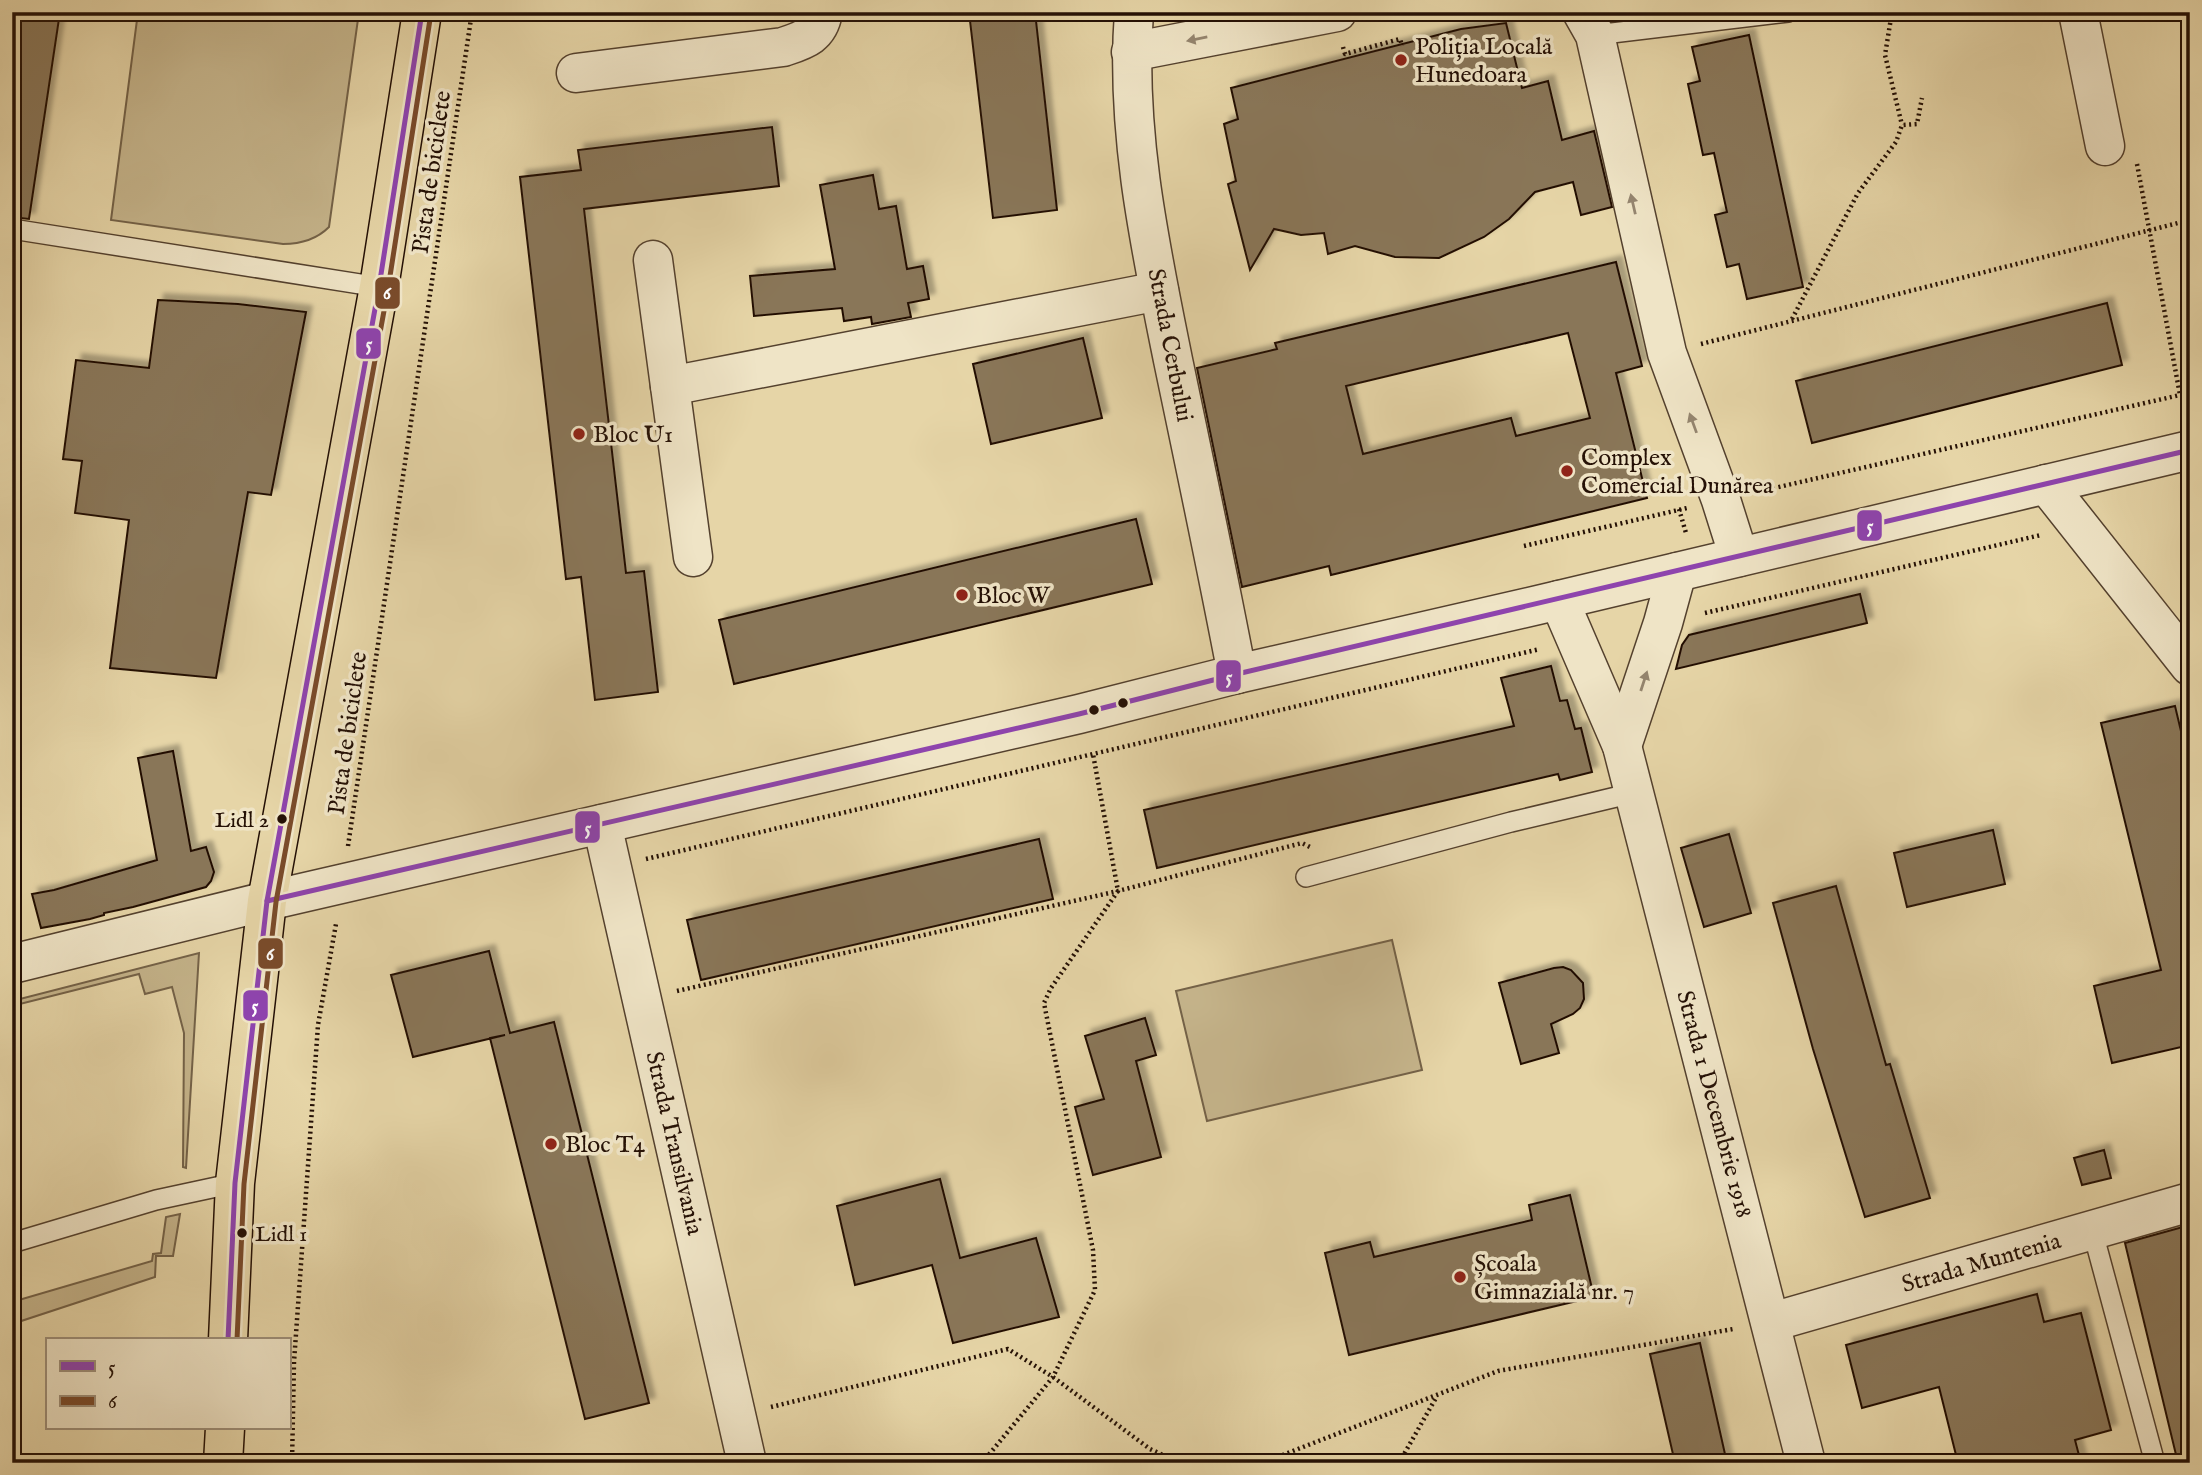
<svg xmlns="http://www.w3.org/2000/svg" width="2202" height="1475" font-family="'IM FELL English',serif">
<style>
.green{fill:#c5b48b;stroke:#746248;stroke-width:2}
.building{fill:#897659;stroke:#241005;stroke-width:2;fill-rule:evenodd;filter:url(#shadow)}
.lines{fill:none;stroke-linecap:round;stroke-linejoin:round}
.service-casing{stroke:#54412e;stroke-width:22}
.minor-casing{stroke:#54412e;stroke-width:41}
.primary-casing{stroke:#241005;stroke-width:41}
.path{stroke:#241005;stroke-width:4.5;stroke-dasharray:2 3.5;stroke-linecap:butt}
.service{stroke:#efe4c6;stroke-width:19}
.minor{stroke:#efe4c6;stroke-width:38}
.primary{stroke:#e6d5a7;stroke-width:38}
.bus-1-casing{stroke:#efe4c6;stroke-width:10}
.bus-2-casing{stroke:#efe4c6;stroke-width:10}
.bus-1{stroke:#8e44ad;stroke-width:5}
.bus-2{stroke:#7a4b2a;stroke-width:5}
.oneway{fill:#94856f}
.poi-dot{fill:#8f2418;stroke:#efe4c6;stroke-width:2.5}
.bus-dot{fill:#241005;stroke:#efe4c6;stroke-width:2.5}
.labels{text-anchor:middle;stroke-width:7;stroke-linejoin:round;paint-order:stroke}
.bus-label{font-size:22px;fill:#241005;stroke:#efe4c6;text-anchor:end}
.poi-label{font-size:24px;fill:#241005;stroke:#efe4c6;text-anchor:start}
.street-label{font-size:24px;fill:#241005;stroke:#efe4c6}
.line-badge{stroke:#efe4c6;stroke-width:2.5}
.badge-label{font-size:19px;text-anchor:middle;font-weight:bold;fill:#fff}
</style>
<defs>
<filter id="shadow"><feDropShadow dx="6" dy="-6" stdDeviation="2" flood-color="#0004"/></filter>
</defs>
<rect width="100%" height="100%" fill="#e6d5a7"/>
<filter id="stains"><feTurbulence type="fractalNoise" baseFrequency=".00286" numOctaves="4"/><feColorMatrix values="0 0 0 0 .2 0 0 0 0 .09 0 0 0 0 .02 0 0 0 .5 -.17"/></filter>
<radialGradient id="worn" r=".72"><stop offset=".6" stop-color="#630" stop-opacity="0"/><stop offset="1" stop-color="#630" stop-opacity=".3"/></radialGradient>
<g class="green">
<path d="M138,12h221l-30,215c-13,13 -28,17 -46,17l-172,-24z"/>
<path d="M1392,940l30,130 -215,51 -31,-130z"/>
<path d="M199,953l-13,215 -3,-1 1,-134 -12,-46 -27,7 -6,-20 -127,32v-5z"/>
<path d="M180,1214l-7,42h-17l-1,21 -143,47v-22l140,-41 1,-7 8,-1 5,-36z"/>
</g>
<g class="building">
<path d="M12,12h48l-31,207 -17,-2z"/>
<path d="M969,12h66l22,198 -64,8z"/>
<path d="M1506,23l16,65 26,-7 14,59 32,-9 18,76 -31,8 -8,-33 -38,10 -26,27 -25,18 -45,21 -44,-1 -40,-11 -27,8 -4,-21 -23,2 -27,-6 -24,41 -22,-86 8,-3 -12,-57 14,-5 -7,-31 230,-59z"/>
<path d="M1749,35l54,252 -56,12 -8,-35 -12,3 -12,-52 12,-3 -13,-59 -11,2 -15,-71 12,-3 -8,-34z"/>
<path d="M772,127l7,59 -195,23 42,364 18,-2 14,121 -63,8 -14,-123 -15,2 -46,-402 61,-7 -3,-20z"/>
<path d="M873,175l6,34 17,-3 11,63 16,-3 6,33 -21,4 3,14 -39,7 -1,-7 -27,4 -2,-13 -88,8 -4,-40 85,-7 -15,-84z"/>
<path d="M1616,262l26,104 -26,7 31,125 -316,77 -2,-9 -87,21 -45,-219 80,-19 -2,-6zM1568,333l22,85 -74,18 -5,-18 -148,36 -17,-68z"/>
<path d="M158,300l80,4 68,8 -35,183 -23,-3 -32,186 -106,-10 19,-148 -54,-7 7,-52 -19,-2 13,-99 73,8z"/>
<path d="M2107,303l15,62 -310,78 -16,-62z"/>
<path d="M1083,338l19,80 -111,26 -18,-80z"/>
<path d="M1136,519l16,65 -418,100 -15,-64z"/>
<path d="M1860,594l7,29 -191,46 6,-24 7,-10z"/>
<path d="M1551,666l9,35 7,-1 8,29 6,-1 11,44 -32,8 -2,-6 -401,94 -13,-58 370,-84 -13,-48z"/>
<path d="M2175,706l15,63v276l-78,18 -18,-77 67,-16 -60,-247z"/>
<path d="M173,751l18,100 15,-4 8,25 -3,9 -5,6 -73,20 -29,6v2l-14,4 -49,9 -9,-34 22,-4 103,-30 -19,-102z"/>
<path d="M1993,830l12,54 -98,23 -13,-54z"/>
<path d="M1729,834l22,79 -47,14 -23,-79z"/>
<path d="M1039,839l14,60 -352,81 -14,-60z"/>
<path d="M1836,886l50,179 4,-1 40,134 -65,19 -52,-168 -40,-146z"/>
<path d="M489,951l21,82 44,-11 95,381 -64,16 -95,-381 15,-3 -92,22 -22,-82z"/>
<path d="M1563,967l8,3 12,13 1,16 -4,9 -7,6 -22,10 8,29 -38,11 -22,-81 55,-15z"/>
<path d="M1145,1018l11,37 -20,6 25,96 -68,18 -18,-68 29,-8 -19,-63z"/>
<path d="M2104,1150l7,28 -29,7 -8,-27z"/>
<path d="M940,1179l20,79 76,-20 23,79 -106,26 -21,-78 -77,20 -18,-79z"/>
<path d="M1570,1195l24,102 -245,58 -24,-102 45,-11 4,15 158,-37 -3,-15z"/>
<path d="M2190,1225v238h-12l-53,-220z"/>
<path d="M2037,1294l7,28 37,-9 30,117 -36,10 6,23h-123l-19,-76 -77,21 -16,-63z"/>
<path d="M1700,1343l27,120h-52l-25,-109z"/>
</g>
<g class="lines">
<defs>
<g id="service">
<path d="M1595,35l193,-23"/>
<path d="M12,229l367,58"/>
<path d="M1306,877l205,-55 122,-29"/>
<path d="M2092,1229l63,234"/>
<path d="M12,1243l144,-43 79,-17"/>
</g>
<g id="minor">
<path d="M1134,12c-9,118 16,234 39,348 22,105 44,209 64,314"/>
<path d="M1582,12l13,23 72,318 54,147 18,57"/>
<path d="M2078,12l27,134"/>
<path d="M1131,52l206,-40"/>
<path d="M576,73l207,-26c21,-7 36,-11 40,-35"/>
<path d="M653,260l40,297"/>
<path d="M670,386l489,-95"/>
<path d="M2046,484l144,182"/>
<path d="M1559,600l63,146 184,717"/>
<path d="M1622,746l41,-123 14,-51"/>
<path d="M602,824l145,639"/>
<path d="M12,964l255,-63 812,-187 158,-40 301,-69 652,-155"/>
<path d="M1772,1322l418,-120"/>
</g>
<g id="primary">
<path d="M228,1340l7,-157 32,-282 112,-614 43,-275"/>
<path d="M223,1463l2,-35"/>
</g>
</defs>
<use href="#service" class="service-casing"/>
<use href="#minor" class="minor-casing"/>
<use href="#primary" class="primary-casing"/>
<g class="path">
<path d="M1892,12l-7,43 17,70"/>
<path d="M1957,12l18,4 51,-4"/>
<path d="M1343,47l2,7 55,-15 2,7"/>
<path d="M2137,164l43,231 10,-3"/>
<path d="M1792,319l66,-126 38,-51 6,-17 15,-1 5,-26"/>
<path d="M1701,344l489,-124"/>
<path d="M1757,492l423,-97"/>
<path d="M1679,509l7,24"/>
<path d="M1524,546l163,-38"/>
<path d="M1705,613l336,-78"/>
<path d="M348,846l124,-834"/>
<path d="M646,859l894,-210"/>
<path d="M677,991l441,-100 184,-48 10,5"/>
<path d="M771,1407l237,-58 45,28 97,72 30,14"/>
<path d="M292,1463l2,-101 24,-337 18,-101"/>
<path d="M982,1463l71,-86 42,-87 -2,-40 -49,-247 7,-15 67,-97 -25,-137"/>
<path d="M1262,1463l236,-92 235,-42"/>
<path d="M1399,1463l38,-67"/>
</g>
<use href="#service" class="service"/>
<use href="#minor" class="minor"/>
<use href="#primary" class="primary"/>
<defs>
<g id="bus-1">
<path d="M267,901l812,-187 158,-40 953,-224"/>
<path d="M228,1340l7,-157 32,-282 112,-614 43,-275"/>
</g>
<path id="bus-2" d="M237,1340l7,-156 32,-282 112,-613 43,-276"/>
</defs>
<use href="#bus-1" class="bus-1-casing"/>
<use href="#bus-2" class="bus-2-casing"/>
<use href="#bus-1" class="bus-1"/>
<use href="#bus-2" class="bus-2"/>
</g>
<defs><path id="oneway-solid" d="M-6-.8H1V-3.2L6.5 0L1 3.2V.8H-6Z" transform="scale(1.75)"/></defs>
<g class="oneway">
<use href="#oneway-solid" transform="translate(1197 39) rotate(169)"/>
<use href="#oneway-solid" transform="translate(1633 204) rotate(-103)"/>
<use href="#oneway-solid" transform="translate(1693 423) rotate(-110)"/>
<use href="#oneway-solid" transform="translate(1644 681) rotate(-72)"/>
</g>
<g class="poi-dot">
<circle cx="1401" cy="60" r="7"/>
<circle cx="579" cy="434" r="7"/>
<circle cx="1567" cy="471" r="7"/>
<circle cx="962" cy="595" r="7"/>
<circle cx="551" cy="1144" r="7"/>
<circle cx="1460" cy="1277" r="7"/>
</g>
<g class="bus-dot">
<circle cx="1123" cy="703" r="6"/>
<circle cx="1094" cy="710" r="6"/>
<circle cx="282" cy="819" r="6"/>
<circle cx="242" cy="1233" r="6"/>
</g>
<g class="labels">
<g class="bus-label">
<text x="269" y="827">Lidl 2</text>
<text x="255" y="1241" text-anchor="start">Lidl 1</text>
</g>
<g class="poi-label">
<text x="1415" y="54">Poliția Locală<tspan x="1415" dy="28">Hunedoara</tspan></text>
<text x="593" y="442">Bloc U1</text>
<text x="1581" y="465">Complex<tspan x="1581" dy="28">Comercial Dunărea</tspan></text>
<text x="976" y="603">Bloc W</text>
<text x="565" y="1152">Bloc T4</text>
<text x="1474" y="1271">Școala<tspan x="1474" dy="28">Gimnazială nr. 7</tspan></text>
</g>
<g class="street-label">
<text transform="translate(431 172) rotate(-82)" y="8">Pista de biciclete</text>
<text transform="translate(1171 345) rotate(79)" y="8">Strada Cerbului</text>
<text transform="translate(347 733) rotate(-82)" y="8">Pista de biciclete</text>
<text transform="translate(1715 1104) rotate(75)" y="8">Strada 1 Decembrie 1918</text>
<text transform="translate(675 1143) rotate(77)" y="8">Strada Transilvania</text>
<text transform="translate(1981 1262) rotate(-16)" y="8">Strada Muntenia</text>
</g>
</g>
<g class="line-badge">
<rect x="374" y="276" width="27" height="34" rx="7" fill="#7a4b2a"/>
<rect x="355" y="327" width="27" height="33" rx="7" fill="#8e44ad"/>
<rect x="1856" y="509" width="27" height="33" rx="7" fill="#8e44ad"/>
<rect x="1215" y="659" width="27" height="34" rx="7" fill="#8e44ad"/>
<rect x="574" y="810" width="27" height="34" rx="7" fill="#8e44ad"/>
<rect x="257" y="937" width="27" height="33" rx="7" fill="#7a4b2a"/>
<rect x="242" y="989" width="27" height="33" rx="7" fill="#8e44ad"/>
</g>
<g class="badge-label">
<text x="387" y="299">6</text>
<text x="369" y="350">5</text>
<text x="1870" y="532">5</text>
<text x="1229" y="683">5</text>
<text x="588" y="834">5</text>
<text x="270" y="960">6</text>
<text x="255" y="1012">5</text>
</g>
<rect width="2202" height="1475" fill="none" stroke="#e6d5a7" stroke-width="42"/>
<rect x="14" y="14" width="2174" height="1447" fill="none" stroke="#241005" stroke-width="3.5"/>
<rect x="21" y="21" width="2160" height="1433" fill="none" stroke="#241005" stroke-width="2"/>
<rect x="46" y="1338" width="245" height="91" fill="#efe4c6" stroke="#9e8f79" stroke-width="2"/>
<rect x="60" y="1361" width="35" height="10" fill="#8e44ad" stroke="#9e8f79" stroke-width="2"/>
<text x="108" y="1374" font-size="21" fill="#241005">5</text>
<rect x="60" y="1396" width="35" height="10" fill="#7a4b2a" stroke="#9e8f79" stroke-width="2"/>
<text x="108" y="1408" font-size="21" fill="#241005">6</text>
<rect width="100%" height="100%" filter="url(#stains)"/>
<rect width="100%" height="100%" fill="url(#worn)"/>
</svg>
